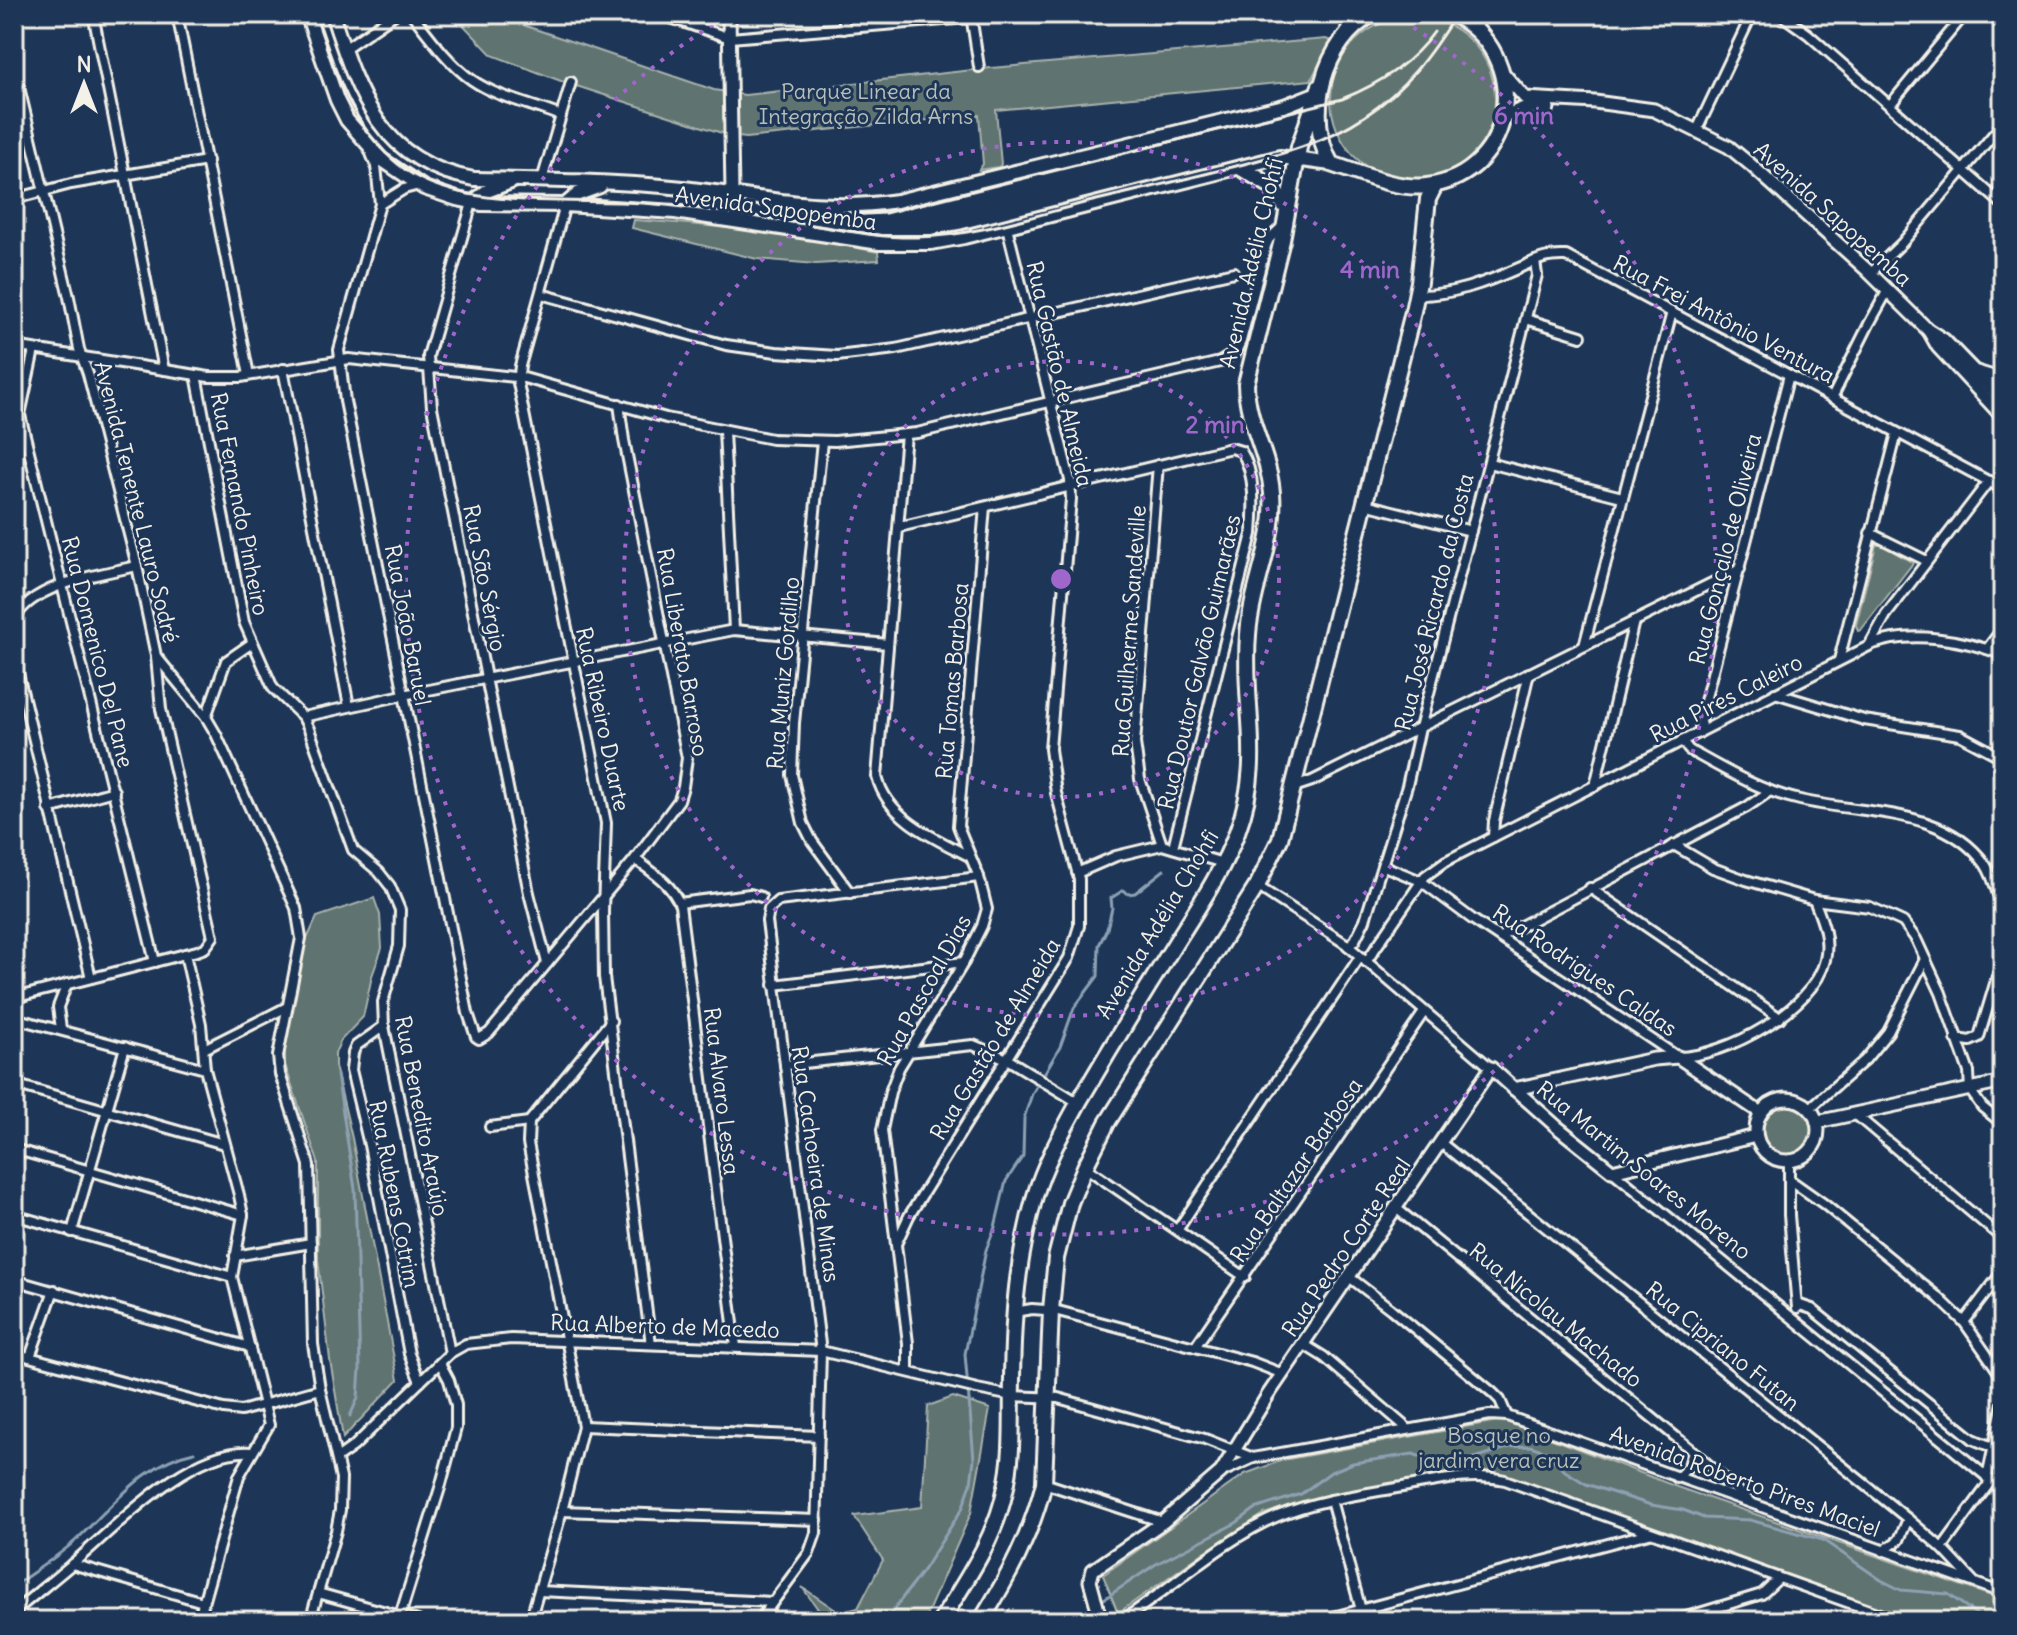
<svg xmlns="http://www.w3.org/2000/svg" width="2017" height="1635" font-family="Delius,sans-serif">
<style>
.green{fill:#5e736f;stroke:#a9b2ac;stroke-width:2}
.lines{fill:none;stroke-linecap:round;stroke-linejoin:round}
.stream{stroke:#8da1b3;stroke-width:3}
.street-casing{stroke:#f4f1e8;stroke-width:14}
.secondary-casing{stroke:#f4f1e8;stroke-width:17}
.primary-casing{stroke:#f4f1e8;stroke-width:18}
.highway-casing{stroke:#f4f1e8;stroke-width:20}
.street{stroke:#1d3557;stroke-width:8}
.secondary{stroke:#1d3557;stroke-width:11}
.primary{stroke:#1d3557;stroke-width:12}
.highway{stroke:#1d3557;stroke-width:14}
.rail{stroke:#f4f1e8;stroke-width:3}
.ring{fill:none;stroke:#9f67cb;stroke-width:4;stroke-dasharray:4 8}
.labels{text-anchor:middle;stroke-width:6;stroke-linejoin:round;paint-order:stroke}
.park-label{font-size:22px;fill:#b8bfb8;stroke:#1d3557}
.street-label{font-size:22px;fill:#f4f1e8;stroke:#1d3557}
.centre{fill:#9f67cb;stroke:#1d3557;stroke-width:4}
.ring-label{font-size:24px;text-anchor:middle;font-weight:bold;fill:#9f67cb;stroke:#1d3557;stroke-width:6;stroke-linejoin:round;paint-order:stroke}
</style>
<rect width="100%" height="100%" fill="#1d3557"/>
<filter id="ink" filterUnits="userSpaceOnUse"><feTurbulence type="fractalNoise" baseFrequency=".0125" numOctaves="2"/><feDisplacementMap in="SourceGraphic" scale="16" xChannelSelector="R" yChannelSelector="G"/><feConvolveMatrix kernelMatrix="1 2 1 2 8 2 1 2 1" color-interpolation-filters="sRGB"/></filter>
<g filter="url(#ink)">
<g class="green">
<path d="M453,14h58l15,12 188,64 31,5 246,-27 335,-29 5,2 -20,39 -315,30 5,54 -2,3 -20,3 4,-6 -4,-49 -233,23 -15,-2 -170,-55 -69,-26z"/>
<circle cx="1413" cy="99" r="82"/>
<path d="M634,220c81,5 165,15 244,32l1,8 -63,4 -59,-5 -125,-31z"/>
<path d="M1876,545h6l31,18 -52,67 -3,1 -2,-6z"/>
<path d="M374,898l6,17 2,33 -10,28 -9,41 -22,23 -6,13v13l17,72 46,242 -55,58 -13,-78 -12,-101v-97l-33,-97v-45l12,-59 20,-44z"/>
<circle cx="1787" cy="1130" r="24"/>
<path d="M953,1397l37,12 -19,104 -47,108h-102l-3,-3 -1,-9 -16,-22 38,26 18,-5 25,-48 -29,-44 68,-9 6,-101z"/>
<path d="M1503,1420l174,67 326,113v21h-88l-416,-147h-54l-128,23 -53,17 -61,39 -85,60 -15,-38 142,-101 38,-14z"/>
</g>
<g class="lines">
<g class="stream">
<path d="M337,1075l18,114 5,179 -2,30 -8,18"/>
<path d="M14,1586c20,-15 42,-28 61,-45 36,-33 69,-79 119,-89"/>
<path d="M1098,1603l58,-39 80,-41 19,-14 46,-15 30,-22 22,-9 60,-9 28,10 21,-2 48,-15 21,-1 13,5 21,20 21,13 65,21 32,5 21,8 46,2 73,20 58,40 20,10 47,4 38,27"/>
<path d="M885,1621l39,-52 38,-60 9,-25 3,-25 -9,-105 21,-104 9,-23 11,-46 17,-25 1,-38 8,-24 28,-47 14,-39 24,-32 1,-31 8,-16 5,-21 -1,-10 13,-8 4,4 7,-1 29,-23"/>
<path d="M1061,1621l31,-13"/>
</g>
<defs>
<g id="street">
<path d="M93,14l71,356"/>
<path d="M177,14l72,361"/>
<path d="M412,14c17,22 37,50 60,66 26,18 60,24 89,36"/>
<path d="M659,14l71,24 286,-24"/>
<path d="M844,14v15"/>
<path d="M1780,14l28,20 195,171"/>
<path d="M971,15l8,52"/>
<path d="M344,49l51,-35"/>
<path d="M14,66l55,231 10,52 9,25 49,192 19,90 50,61 10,17 80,174 5,30 -23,118 2,18 29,91 4,179 7,45 21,89 -1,32 -4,21 -26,90"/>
<path d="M1890,105l75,-91"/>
<path d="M1697,130l55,-116"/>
<path d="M370,151l6,15 4,38 -41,146 6,51 123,612 8,24 3,2 10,-6 146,-174 44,-59 4,-13 4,-29 -63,-318 -5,-36"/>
<path d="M542,180l29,-98"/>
<path d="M14,199l57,-15 136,-23"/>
<path d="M472,203l-44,153 4,51 97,486 18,70"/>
<path d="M380,204l24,-15 15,-4"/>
<path d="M565,205l-45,161 -2,17 88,440 -3,88 1,66 47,367"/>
<path d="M1871,273l31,-30 101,-120"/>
<path d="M541,294l185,51 50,7 61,4 59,-7 338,-77"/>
<path d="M1416,295c35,1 71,-13 103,-27 19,-8 26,-13 47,-12l437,233"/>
<path d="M1526,319l55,17"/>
<path d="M14,346l195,31h32l108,-18 175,19 142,40 106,21 63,2 82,-8 303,-71 16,-10 5,-11 25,-95 3,-7 15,-14"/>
<path d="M34,350l-14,65 135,547"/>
<path d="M283,369l66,337"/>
<path d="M196,375l48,247 29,66 30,29 6,12 44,121 26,22 11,14 10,24 -1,36 -16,56 1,24 66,327"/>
<path d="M1832,398l37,-74 19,-34"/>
<path d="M724,431l10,199"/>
<path d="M906,434l-29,343c11,42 57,61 92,79"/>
<path d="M822,441l-28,282 -2,52 11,48 9,18 38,52"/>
<path d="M1489,463l133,34"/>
<path d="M1158,465l-23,278 5,36 22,66"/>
<path d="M1365,504l106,27"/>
<path d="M899,527l332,-79 10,3c15,23 13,57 11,83l-79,313"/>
<path d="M1870,533l57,28"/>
<path d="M14,620c17,-36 87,-46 123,-54"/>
<path d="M1870,645c41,-15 93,-6 133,10"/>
<path d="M1584,646l88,-334"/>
<path d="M1987,649l16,-21"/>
<path d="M14,657l77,321"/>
<path d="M1839,660l58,-227"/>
<path d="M1775,693l89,27 96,15 43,23"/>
<path d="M206,717l20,-56 26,-18"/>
<path d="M303,717l100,-22 331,-65 154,14"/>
<path d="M1699,733l5,-28 85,-330"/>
<path d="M1682,741l7,9c36,20 71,41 111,50 63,15 143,6 185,64 9,13 12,30 18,45"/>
<path d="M1595,786l39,-165"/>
<path d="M1294,787l18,-6 428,-212"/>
<path d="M49,809l65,-18"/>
<path d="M1493,837l1,-16 35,-148"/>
<path d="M1674,845l39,23 33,12 68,20 56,7 33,15 13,17 25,54 28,79 1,18 12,17 21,17"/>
<path d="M635,859c18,14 36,24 45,46l56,442"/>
<path d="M1384,866l37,15 51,38 206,138c47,0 136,-48 147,-97 5,-22 -3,-40 -11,-60"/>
<path d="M1077,873l39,-17 46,-11 61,18"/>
<path d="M1257,886l89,58 145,124"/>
<path d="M1590,888l190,130"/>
<path d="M679,903l71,-9 11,3"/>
<path d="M1500,937l247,-130 23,-16"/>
<path d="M1348,946l7,-6 10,-20 42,-134 13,-58 117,-453 -2,-14"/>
<path d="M185,954l16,70 4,45 34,126 4,20 -11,62 37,148 -30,51 -41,145"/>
<path d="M1366,962l59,-86 21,-15 423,-215 17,-31 103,-134"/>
<path d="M774,985l190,-23"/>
<path d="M14,998l183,-47 8,-3 8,-11 -52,-228 -5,-52"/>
<path d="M14,1018l191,51"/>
<path d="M384,1026l-28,20 -3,7 -2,17 18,75 40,209 11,28"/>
<path d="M61,1029l-3,-22 9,-23"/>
<path d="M1956,1039l14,2 9,-4 24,-80"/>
<path d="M204,1049l83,-42"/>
<path d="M785,1065l188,-20 34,14 72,44"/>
<path d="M14,1084l210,60"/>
<path d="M1809,1109l56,-49 23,-28 37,-73"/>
<path d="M1856,1115l147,124"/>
<path d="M490,1127l39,-5"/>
<path d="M1441,1143l467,376 34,29 32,34"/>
<path d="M14,1149l229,66"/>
<path d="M1789,1161v54l8,93"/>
<path d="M1085,1167l160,110"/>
<path d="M1612,1171l391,319"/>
<path d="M1790,1180l34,24 115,94 25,24 39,56"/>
<path d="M1396,1208l297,243 56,50"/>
<path d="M14,1215l218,62"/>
<path d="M1178,1229l182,-272"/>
<path d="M72,1232l53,-185"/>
<path d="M896,1244l13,-28 160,-258 10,-32v-47l-23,-86 -6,-44 21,-250 -1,-19 -63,-253"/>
<path d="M235,1256l76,-13"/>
<path d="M1348,1276l43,33 102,84 7,7 7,16"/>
<path d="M14,1280l236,67"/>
<path d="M1797,1304l15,5 161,130 21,9h9"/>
<path d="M1014,1312l18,-3 26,2 194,51 31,12"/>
<path d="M1964,1322l39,-51"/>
<path d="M1303,1344l21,13 84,72"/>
<path d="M1195,1347l229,-335"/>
<path d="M14,1353l210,56 17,2 79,-22"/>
<path d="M30,1357l24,-67"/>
<path d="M908,1371v-28l-26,-213 8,-38 9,-24 65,-106 18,-36 5,-17 -8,-32 -21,-51 27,-319"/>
<path d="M583,1426l236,10"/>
<path d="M337,1458l17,-12 96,-93 16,-9 45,-5 310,12 156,38 35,7 46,2 147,41 48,19"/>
<path d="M1222,1472l31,-14 237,-43 17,1 496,177"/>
<path d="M1677,1478l12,-12 4,-15"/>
<path d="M1987,1478l16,-75"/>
<path d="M1044,1483l119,39"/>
<path d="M1331,1500l30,110"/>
<path d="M562,1511l255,9"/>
<path d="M1942,1548l49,-67"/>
<path d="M1883,1551l16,-11 9,-21"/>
<path d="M72,1564l131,38"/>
<path d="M539,1591l233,11"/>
<path d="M318,1593l100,28"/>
<path d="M14,1612c19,-16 38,-31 57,-47 45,-38 117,-117 180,-113"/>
<path d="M400,1616l40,-128 16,-60v-23l-7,-25 -9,-17"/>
<path d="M14,1620v1"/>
<path d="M530,1621l32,-110 21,-85 -55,-283 1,-21 82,-101"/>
<path d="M759,1621l50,-68 7,-20 5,-181 -54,-431 2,-12 9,-8 201,-24"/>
<path d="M1121,1621c49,-32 104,-83 157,-105 41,-17 87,-22 130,-30 33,-6 64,-13 97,-6l395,141"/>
<path d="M1318,1621l331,-88"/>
<path d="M1673,1621l89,-27 16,-15"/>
</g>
<g id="secondary">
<path d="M729,14l3,180"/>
<path d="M1347,33l3,-19"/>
<path d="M1504,74l21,24 70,4 59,8 75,37 22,18 116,105 61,60 16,10 59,61"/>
<path d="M1502,117l22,-9h24"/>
<path d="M1929,331l9,16 65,70"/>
<path d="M1977,372l26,8"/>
<path d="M1514,1089l140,-30 24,-2 83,56"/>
<circle cx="1787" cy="1130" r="31"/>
<path d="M1817,1122l186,-40"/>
<path d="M1101,1621l-11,-40 3,-11 70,-48 58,-50 47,-77 223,-327 66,59 55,44 144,-35"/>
<path d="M1668,1621l6,-1"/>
</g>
<g id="primary">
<path d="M307,14l30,86 10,20 34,39 43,29 33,11 24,5 84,1 110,7 205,31h51l33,-6 316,-80 51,7"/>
<path d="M332,14c26,79 48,149 142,165 69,1 140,2 209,9 74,8 139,25 214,13l387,-95 33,-13"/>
<path d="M472,203l15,-12 24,-9"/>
<path d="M565,205l13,-11 22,-8"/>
<path d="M705,213c14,-1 25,-3 27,-19"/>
</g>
<g id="highway">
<path d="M1373,14c-50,26 -69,102 -42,150 29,9 65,26 96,22 91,-12 106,-133 25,-172"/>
<path d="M1241,168l30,18 16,23"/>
<path d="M941,1621c25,-41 54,-82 64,-130 9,-36 6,-75 7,-112 1,-66 5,-119 23,-183 10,-34 28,-65 45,-96 30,-51 61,-102 93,-153 23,-37 49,-74 64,-115 28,-73 5,-125 11,-197 3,-48 28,-93 24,-142 -3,-39 -25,-69 -26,-109l36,-144 17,-93 21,-61"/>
<path d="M981,1621c28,-45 50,-86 63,-138l7,-173 5,-52 14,-55 15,-36 22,-44 150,-237 23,-47 132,-523 7,-34 9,-83 7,-14"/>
</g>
</defs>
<use href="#street" class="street-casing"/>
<use href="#secondary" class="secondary-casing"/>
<use href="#primary" class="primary-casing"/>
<use href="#highway" class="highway-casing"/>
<use href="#street" class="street"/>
<use href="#secondary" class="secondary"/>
<use href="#primary" class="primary"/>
<use href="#highway" class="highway"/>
<g class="rail">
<path d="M316,14c20,58 37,119 90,156 59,41 166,28 237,33 52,4 105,12 157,20 39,6 77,15 117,14 56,-1 113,-20 167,-34 47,-11 94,-22 141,-34 49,-13 97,-24 140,-53 40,-26 66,-62 91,-102"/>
<path d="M812,217l73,-4 457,-114c35,-14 70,-36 92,-67"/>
</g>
</g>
</g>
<g class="ring">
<circle cx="1061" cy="579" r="218"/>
<circle cx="1061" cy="579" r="437"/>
<path d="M1393 15A655 655 0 1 1 729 15"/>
</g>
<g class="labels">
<g class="park-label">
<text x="866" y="99">Parque Linear da<tspan x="866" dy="25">Integração Zilda Arns</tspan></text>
<text x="1499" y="1443">Bosque no<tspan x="1499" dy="25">jardim vera cruz</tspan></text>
</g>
<g class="street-label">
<text transform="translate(776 208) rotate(8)" y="8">Avenida Sapopemba</text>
<text transform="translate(1833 214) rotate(42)" y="8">Avenida Sapopemba</text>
<text transform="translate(1251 263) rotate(-77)" y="8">Avenida Adélia Chohfi</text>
<text transform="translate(1724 319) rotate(28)" y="8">Rua Frei Antônio Ventura</text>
<text transform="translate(1060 374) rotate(77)" y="8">Rua Gastão de Almeida</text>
<text transform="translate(137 502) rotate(76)" y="8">Avenida Tenente Lauro Sodré</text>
<text transform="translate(240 504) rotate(79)" y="8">Rua Fernando Pinheiro</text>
<text transform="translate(1725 549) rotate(-76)" y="8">Rua Gonçalo de Oliveira</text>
<text transform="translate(485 578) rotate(79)" y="8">Rua São Sérgio</text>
<text transform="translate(1434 602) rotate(-76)" y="8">Rua José Ricardo da Costa</text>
<text transform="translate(408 625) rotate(79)" y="8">Rua João Baruel</text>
<text transform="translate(1129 631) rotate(-86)" y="8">Rua Guilherme Sandeville</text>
<text transform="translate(98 652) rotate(76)" y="8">Rua Domenico Del Pane</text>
<text transform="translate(683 652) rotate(80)" y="8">Rua Liberato Barroso</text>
<text transform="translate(1199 662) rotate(-77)" y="8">Rua Doutor Galvão Guimarães</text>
<text transform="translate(783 673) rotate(-85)" y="8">Rua Muniz Gordilho</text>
<text transform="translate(952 681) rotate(-85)" y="8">Rua Tomas Barbosa</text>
<text transform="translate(1726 698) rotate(-27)" y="8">Rua Pires Caleiro</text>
<text transform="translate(603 719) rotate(78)" y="8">Rua Ribeiro Duarte</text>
<text transform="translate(1157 924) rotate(-59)" y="8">Avenida Adélia Chohfi</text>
<text transform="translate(1585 970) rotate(34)" y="8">Rua Rodrigues Caldas</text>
<text transform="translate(924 990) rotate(-61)" y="8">Rua Pascoal Dias</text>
<text transform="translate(995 1039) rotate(-59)" y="8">Rua Gastão de Almeida</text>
<text transform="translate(722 1091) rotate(83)" y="8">Rua Alvaro Lessa</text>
<text transform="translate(422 1116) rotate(79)" y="8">Rua Benedito Araújo</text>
<text transform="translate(816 1164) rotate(82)" y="8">Rua Cachoeira de Minas</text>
<text transform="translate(1296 1170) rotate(-56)" y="8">Rua Baltazar Barbosa</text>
<text transform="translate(1644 1170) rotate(39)" y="8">Rua Martim Soares Moreno</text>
<text transform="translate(395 1194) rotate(79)" y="8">Rua Rubens Cotrim</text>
<text transform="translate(1346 1247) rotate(-56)" y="8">Rua Pedro Corte Real</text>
<text transform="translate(1556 1315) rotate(39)" y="8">Rua Nicolau Machado</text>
<text transform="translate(665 1326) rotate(2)" y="8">Rua Alberto de Macedo</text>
<text transform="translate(1723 1346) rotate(39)" y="8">Rua Cipriano Futan</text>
<text transform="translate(1745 1481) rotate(20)" y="8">Avenida Roberto Pires Maciel</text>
</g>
</g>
<circle cx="1061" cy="579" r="12" class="centre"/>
<g class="ring-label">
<text x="1524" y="124">6 min</text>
<text x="1370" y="278">4 min</text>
<text x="1215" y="433">2 min</text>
</g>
<rect width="2017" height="1635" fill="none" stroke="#1d3557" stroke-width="48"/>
<rect x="24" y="24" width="1969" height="1587" fill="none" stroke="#f4f1e8" stroke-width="3" filter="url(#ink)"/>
<g transform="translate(84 84)" stroke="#1d3557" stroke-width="6" paint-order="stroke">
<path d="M0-6L14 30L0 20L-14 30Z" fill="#f4f1e8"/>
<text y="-12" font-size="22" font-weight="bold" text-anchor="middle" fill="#f4f1e8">N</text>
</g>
</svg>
